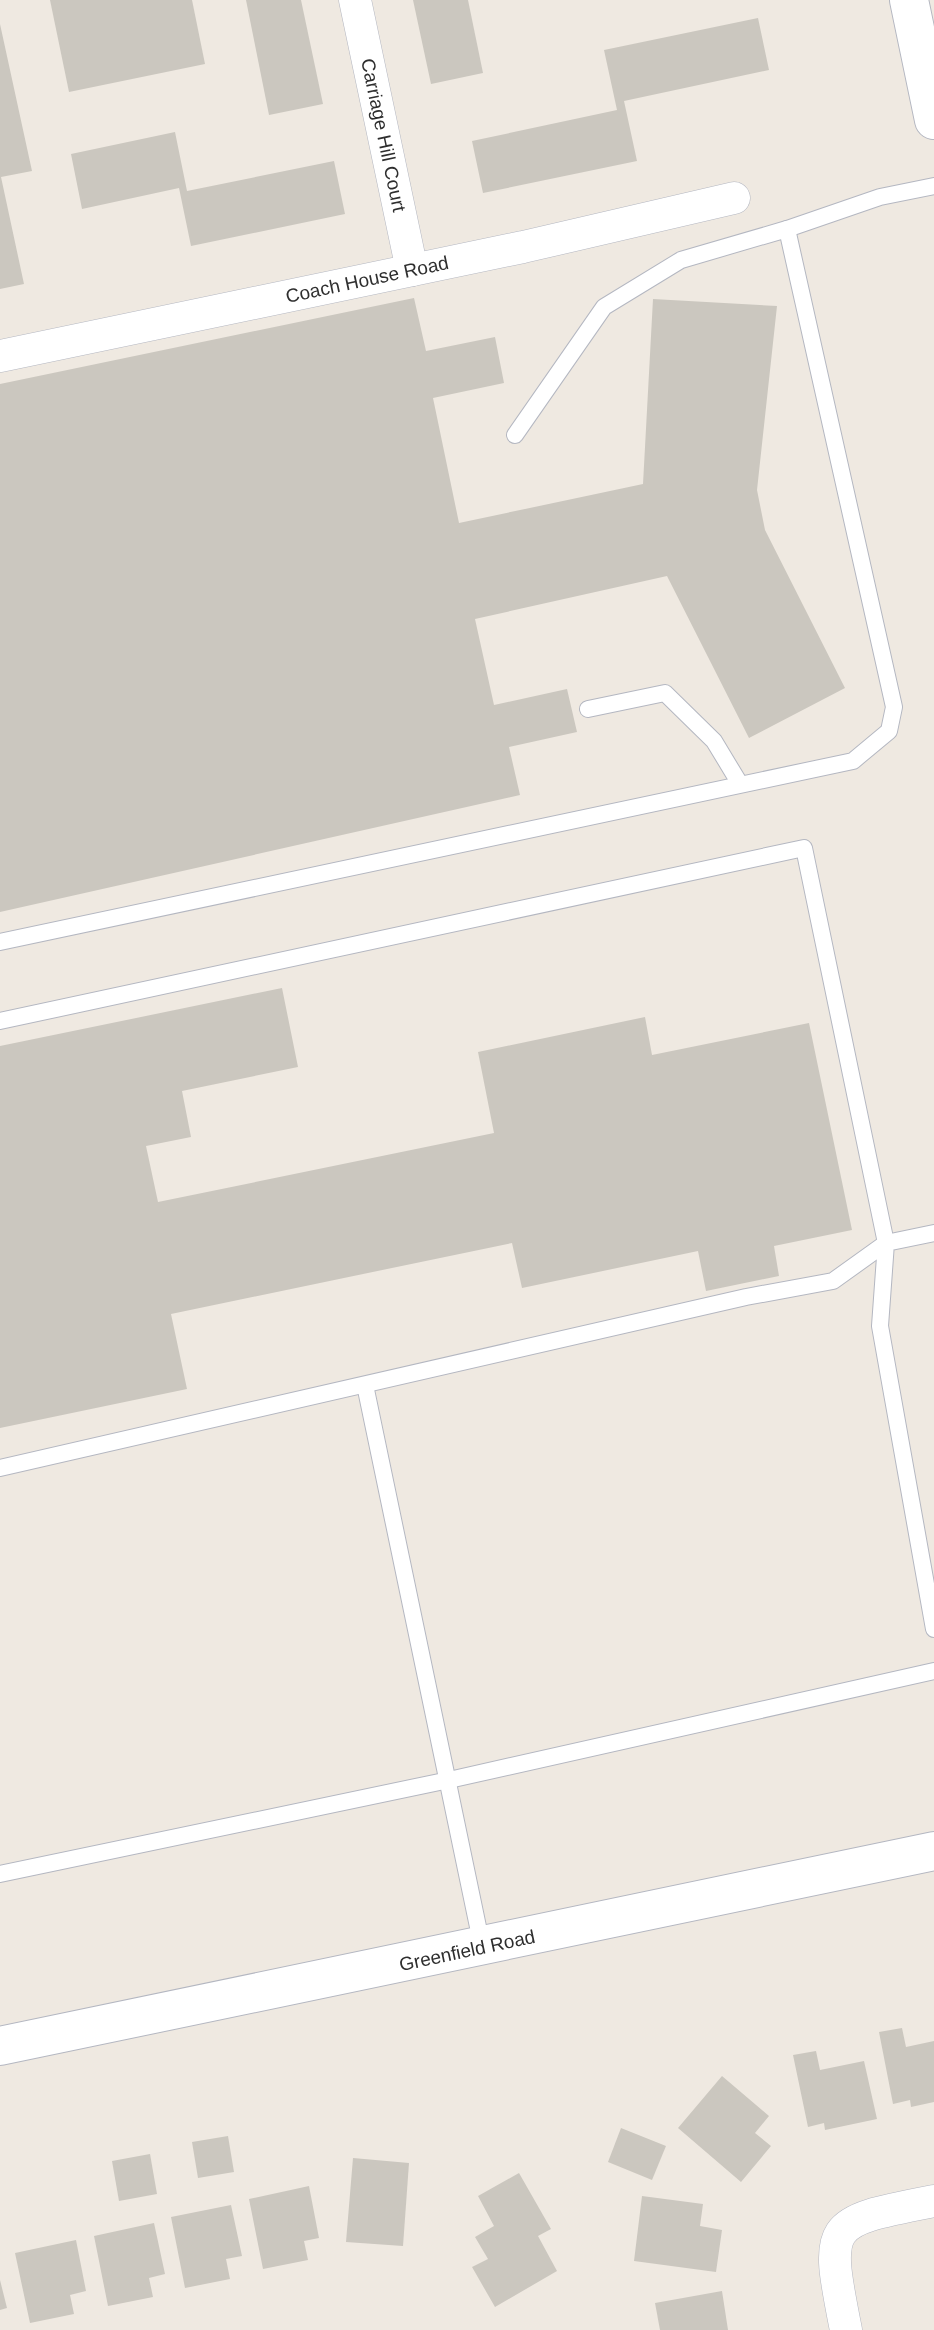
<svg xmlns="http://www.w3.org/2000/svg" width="934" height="2330" font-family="Helvetica,sans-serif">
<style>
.building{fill:#cbc7bf}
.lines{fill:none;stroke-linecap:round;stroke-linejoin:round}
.service-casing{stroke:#b4b7c1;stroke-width:18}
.minor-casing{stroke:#b4b7c1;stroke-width:33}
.tertiary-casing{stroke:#b4b7c1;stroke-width:40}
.secondary-casing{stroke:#b4b7c1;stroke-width:40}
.service{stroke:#fff;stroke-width:16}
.minor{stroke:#fff;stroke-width:32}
.tertiary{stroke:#fff;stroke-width:38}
.secondary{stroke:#fff;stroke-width:38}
.labels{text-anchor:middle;stroke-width:5;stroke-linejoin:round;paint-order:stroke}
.street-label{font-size:19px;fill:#2e2e2e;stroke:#fff}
</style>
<rect width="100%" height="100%" fill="#efe9e1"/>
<g class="building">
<path d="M50,0h142l13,64 -136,28z"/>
<path d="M246,0h55l22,104 -54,11z"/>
<path d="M413,0h55l15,73 -52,11z"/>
<path d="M758,18l11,52 -145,31 13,60 -154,32 -11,-52 145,-31 -13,-60z"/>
<path d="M0,24l32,147 -31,6 23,107 -24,5z"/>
<path d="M175,132l12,59 147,-30 11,53 -154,32 -12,-58 -97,21 -11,-55z"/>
<path d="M414,298l12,53 69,-14 9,46 -71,15 26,125 184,-39 10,-185 124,7 -20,184 8,40 80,158 -96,50 -82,-162 -192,43 19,86 73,-16 10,43 -68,15 11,48 -520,117v-528z"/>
<path d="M282,988l16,79 -116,24 9,46 -45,9 12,56 336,-69 -16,-81 167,-35 7,38 157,-32 43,207 -78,16 5,30 -73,15 -8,-40 -176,37 -10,-45 -341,71 16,75 -187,39v-382z"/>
<path d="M902,2028l4,19 28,-6v61l-23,5 -1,-7 -17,4 -14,-72z"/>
<path d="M816,2051l4,19 44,-9 13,58 -52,11 -1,-7 -16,4 -15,-72z"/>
<path d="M722,2076l47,40 -14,17 16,13 -30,36 -63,-54z"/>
<path d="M621,2128l45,18 -14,34 -44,-18z"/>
<path d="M228,2136l6,36 -36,6 -6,-36z"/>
<path d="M150,2154l7,40 -38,7 -7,-40z"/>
<path d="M353,2158l56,5 -6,83 -57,-4z"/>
<path d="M519,2173l32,56 -13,7 19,35 -62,36 -23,-40 16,-8 -13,-22 19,-11 -16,-30z"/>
<path d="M309,2186l10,52 -15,3 4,19 -45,9 -14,-70z"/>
<path d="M642,2196l61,8 -3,22 22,4 -6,42 -82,-11z"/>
<path d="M231,2205l11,51 -16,3 4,20 -45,9 -14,-71z"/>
<path d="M154,2223l11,51 -16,4 4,19 -45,9 -14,-70z"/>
<path d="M76,2240l10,51 -16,4 4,19 -44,9 -15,-70z"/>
<path d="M0,2280l7,28 -7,2z"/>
<path d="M722,2291l6,39h-68l-5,-27z"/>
</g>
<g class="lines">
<defs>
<g id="service">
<path d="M787,229l93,-32 54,-11"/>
<path d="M588,709l77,-16 49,48 26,43"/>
<path d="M0,942l853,-181 36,-30 5,-24 -107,-478 -106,31 -77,47 -89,128"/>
<path d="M0,1021l804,-173 82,395 -53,38 -87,16 -746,171"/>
<path d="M934,1233l-48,10 -6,83 54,303"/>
<path d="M365,1385l117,561"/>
<path d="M0,1874l449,-94 485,-109"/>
</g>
<g id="minor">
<path d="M355,0l57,270"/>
<path d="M0,356l523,-109 211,-49"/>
<path d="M846,2330c-22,-109 -20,-108 88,-129"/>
</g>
<path id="tertiary" d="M909,0l25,120"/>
<path id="secondary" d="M0,2046l934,-195"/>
</defs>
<use href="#service" class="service-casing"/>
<use href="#minor" class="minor-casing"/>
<use href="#tertiary" class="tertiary-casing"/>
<use href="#secondary" class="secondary-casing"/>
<use href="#service" class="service"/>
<use href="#minor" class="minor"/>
<use href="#tertiary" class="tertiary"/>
<use href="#secondary" class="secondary"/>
</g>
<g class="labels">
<g class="street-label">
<text transform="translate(384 135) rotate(78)" y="7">Carriage Hill Court</text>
<text transform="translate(367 279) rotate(-12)" y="7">Coach House Road</text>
<text transform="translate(467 1950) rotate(-12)" y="7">Greenfield Road</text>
</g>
</g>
</svg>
